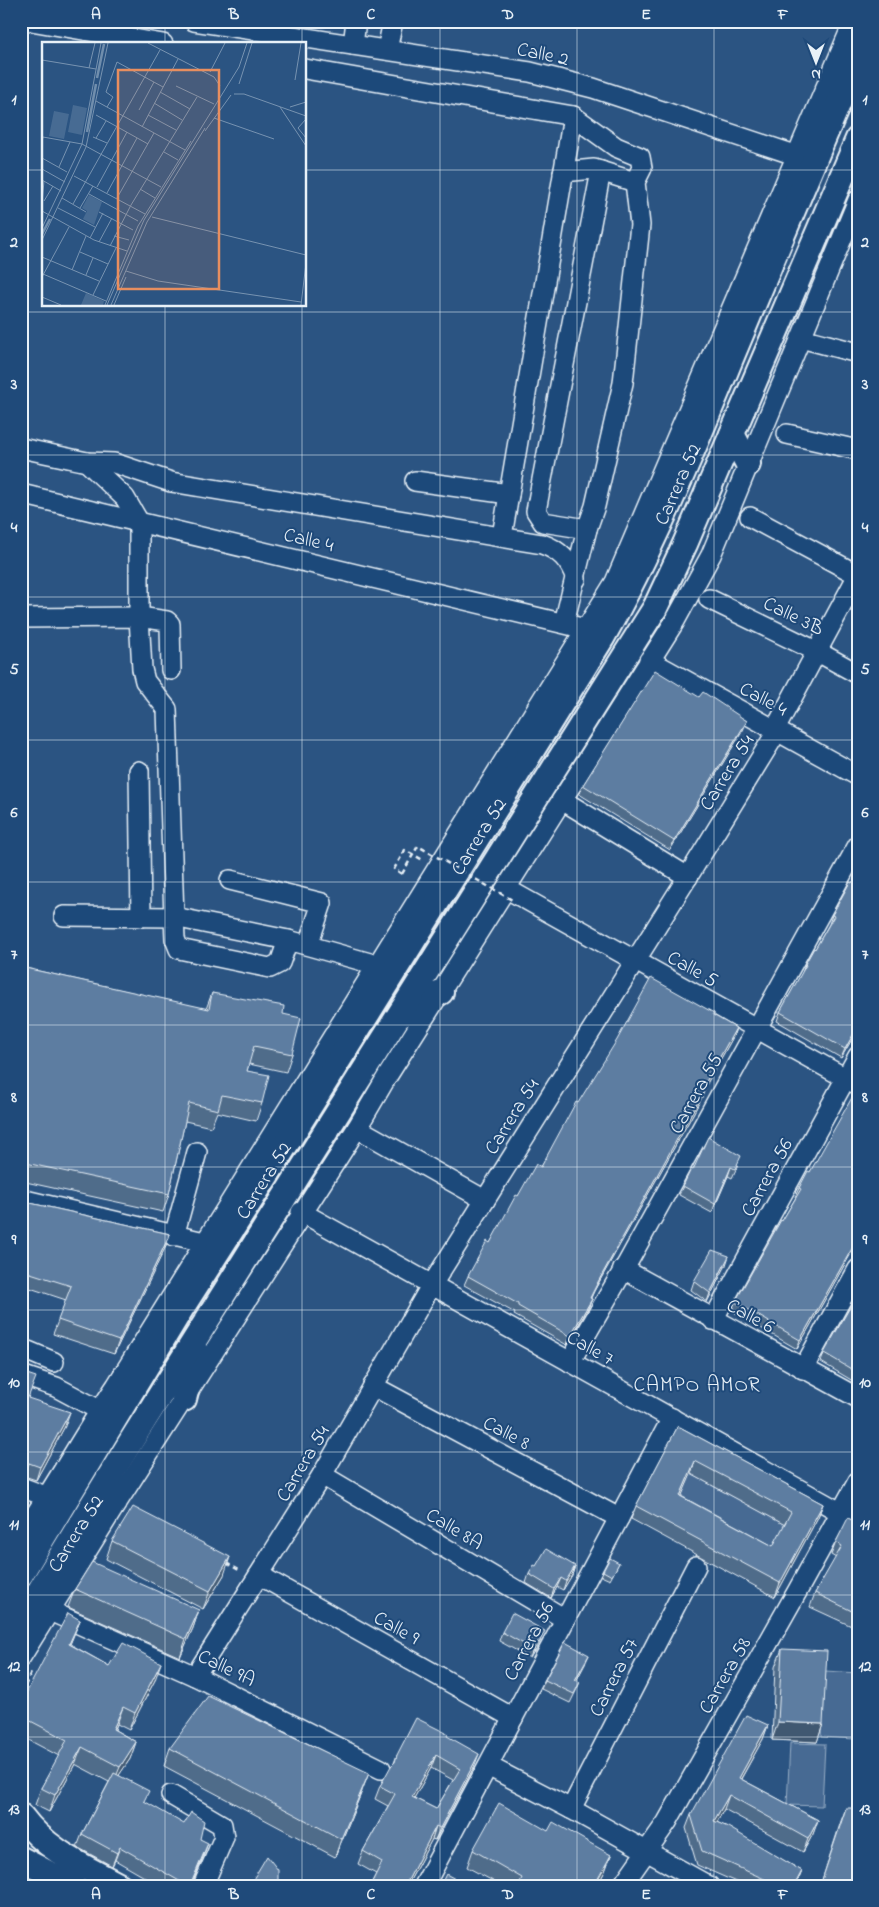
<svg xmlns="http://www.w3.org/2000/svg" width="879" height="1907" font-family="'Indie Flower',sans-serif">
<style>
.green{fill:#476b93;stroke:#98aec6}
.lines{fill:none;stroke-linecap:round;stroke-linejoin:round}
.minor-casing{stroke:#e8f1f8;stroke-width:22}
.major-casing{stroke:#e8f1f8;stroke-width:28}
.path{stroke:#e8f1f8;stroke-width:2.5;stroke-dasharray:5 4;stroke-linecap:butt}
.minor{stroke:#1f4a7a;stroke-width:19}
.major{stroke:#1f4a7a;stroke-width:24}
.path-bridge{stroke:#e8f1f8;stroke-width:2.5;stroke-dasharray:5 4;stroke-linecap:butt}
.wall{fill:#506c8a;stroke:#e8f1f8;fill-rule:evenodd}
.shaded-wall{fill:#415871;stroke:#e8f1f8}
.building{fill:#5d7da1;stroke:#e8f1f8;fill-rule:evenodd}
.grid{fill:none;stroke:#e8f1f8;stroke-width:1;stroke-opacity:0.55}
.labels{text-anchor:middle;stroke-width:4;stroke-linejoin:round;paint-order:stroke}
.street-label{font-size:20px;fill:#e8f1f8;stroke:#1f4a7a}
.neighbourhood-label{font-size:21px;letter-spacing:1px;fill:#e8f1f8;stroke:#1f4a7a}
.inset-river{fill:none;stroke:#708ead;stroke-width:2.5}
.inset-road{fill:none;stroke:#7793b1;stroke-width:1}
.view{fill:#e88e5f;fill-opacity:0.15;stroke:#e88e5f;stroke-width:2.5}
.inset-edge{fill:none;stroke:#e8f1f8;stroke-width:2.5}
.neatline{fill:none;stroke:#e8f1f8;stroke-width:2}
.grid-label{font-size:16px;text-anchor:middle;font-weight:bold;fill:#e8f1f8}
</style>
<rect width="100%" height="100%" fill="#2b5482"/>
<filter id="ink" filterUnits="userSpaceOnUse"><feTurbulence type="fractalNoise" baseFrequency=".02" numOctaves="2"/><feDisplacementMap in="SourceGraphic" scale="10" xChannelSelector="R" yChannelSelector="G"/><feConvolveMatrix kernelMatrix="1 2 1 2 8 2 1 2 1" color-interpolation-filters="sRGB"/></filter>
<g filter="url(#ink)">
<g class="green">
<path d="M691,1474l96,52 -19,33 -92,-50z"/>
<path d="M825,1671l33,2 -2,66 -35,-2z"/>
<path d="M790,1743l35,1 -3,62 -35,-1z"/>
</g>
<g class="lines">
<defs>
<g id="minor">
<path d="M31,21l132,23"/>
<path d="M194,21l336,51 63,16 214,71"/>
<path d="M353,45l3,-24"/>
<path d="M387,50l6,-29"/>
<path d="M305,69l268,47 -71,420"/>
<path d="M563,172l31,-3 41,13"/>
<path d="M801,338l57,15"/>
<path d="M787,434l71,16"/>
<path d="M21,448l66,14 27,1 57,19 371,62c18,6 28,17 34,35"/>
<path d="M87,462l38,36 14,24v95l3,52 3,12 22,28 7,208 114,23 89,25"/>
<path d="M415,481l94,13"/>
<path d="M21,494l565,135"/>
<path d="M750,517l108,58"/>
<path d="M587,529l-44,-7 -7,-11 65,-340"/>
<path d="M709,599l109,53 40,22"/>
<path d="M21,618l118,-1 28,4 3,3 1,46"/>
<path d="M564,623l23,-94 8,-23 28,-123 17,-158 -5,-43 7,-14 -2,-11 -24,-10 -43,-31"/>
<path d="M649,660l209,116"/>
<path d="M139,771l2,146"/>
<path d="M562,800l126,77"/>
<path d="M230,880l92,23 -14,42"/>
<path d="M507,889l351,196"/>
<path d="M64,916l110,1 1,22 4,10 91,19 10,-5 8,-23"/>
<path d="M357,1128l128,72"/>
<path d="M21,1199l183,43"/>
<path d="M301,1212l557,310"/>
<path d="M174,1236l23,-84"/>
<path d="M623,1269l235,129"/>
<path d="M713,1320l145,-264"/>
<path d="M21,1357l3,-5 4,-1 26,11"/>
<path d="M570,1362l58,-100 230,-417"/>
<path d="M803,1369l55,-100"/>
<path d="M21,1375l35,12 43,23"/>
<path d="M373,1386l246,132"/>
<path d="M322,1475l243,144"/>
<path d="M21,1487l27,10"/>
<path d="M21,1536c34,-49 62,-101 95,-150l499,-804 239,-561"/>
<path d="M259,1575l254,143"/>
<path d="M50,1611l145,65 186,93"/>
<path d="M21,1657l92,-148 244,-381 31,-53 287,-454 36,-66 147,-355"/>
<path d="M195,1676l127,-201 106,-184 256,-408 89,-145 6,-16 79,-147"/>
<path d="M488,1766l83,43 138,77"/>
<path d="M171,1795l51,30 2,12 -21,49"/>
<path d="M571,1809l125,-243"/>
<path d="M424,1886l248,-468"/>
<path d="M622,1886l45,-64 131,-232 60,-109"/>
</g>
<g id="major">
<path d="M732,434l16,30"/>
<path d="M403,1014l38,-22"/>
<path d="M184,1399l12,-47"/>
<path d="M21,1574l160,-265 94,-147 327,-524c50,-88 89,-183 128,-277 42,-101 84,-202 128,-303"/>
<path d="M21,1621l112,-183 522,-830 30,-64 173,-405"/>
<path d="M21,1816c26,35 62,50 99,70"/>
<path d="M21,1859l52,27"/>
</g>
</defs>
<use href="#minor" class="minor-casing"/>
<use href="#major" class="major-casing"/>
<g class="path">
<path d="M402,874l-8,-5 11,-19 18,10"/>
<path d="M226,1563l15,8"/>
<path d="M21,1694l11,-23"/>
<path d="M21,1791l3,8"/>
</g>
<use href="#minor" class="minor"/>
<use href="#major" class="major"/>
<path class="path-bridge" d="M402,874l16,-28 94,54"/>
</g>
<g class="wall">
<path d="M699,697l48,24 -4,9 -73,120 -91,-56 4,-9z"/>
<path d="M850,882l8,147 -17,29 -64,-37 3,-9 22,-39 3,-9 10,-15 14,-25 3,-9z"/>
<path d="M21,967l185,42 6,-16 71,21 9,40 -6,18 -37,-8 -2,7 15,32 -6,18 -39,-9 -6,15 -26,-6 -16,73 -6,18 -142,-31z"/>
<path d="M714,1013v2l22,13 -3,9 -28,50 -3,10 -9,17 -99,177 -3,7 1,1 -4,9 -21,37 -53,-30 1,-2 -51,-28 4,-9 22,-33 28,-47 23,-29 37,-64z"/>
<path d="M858,1096v145l-61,108 -65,-38 3,-9 61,-105h-1l4,-9 11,-16z"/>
<path d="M738,1165l-6,13 -4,-2 -16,37 -33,-18 4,-9 10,-16z"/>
<path d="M21,1201l149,33 -5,14 -51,106 -61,-20 13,-34 -45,-15z"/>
<path d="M726,1265l-19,37 -16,-12 3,-9z"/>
<path d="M858,1293v91l-37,-22 3,-9z"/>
<path d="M21,1372l7,26 37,28 -29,54 -12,-4 -3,1z"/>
<path d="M678,1426l145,78 -5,13 -43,80 -144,-78 5,-13zM691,1474l94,51 -12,21 -92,-50z"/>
<path d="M858,1523v106l-48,-22 5,-14 21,-35 -5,-3 5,-13z"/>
<path d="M112,1541l112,34 -21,34 -97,-50z"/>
<path d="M619,1563l-9,17 -9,-4 2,-5z"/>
<path d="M536,1566h39l-3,9 -9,15 -6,-3 -6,11 -25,-15 3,-9z"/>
<path d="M75,1589l124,21 -6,18 -13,29 -112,-50z"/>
<path d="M80,1620l-10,24 39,22 46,14 -26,50 -12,-6 -2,6 21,12 -6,17 -11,16 26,27 55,37 3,18 -12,29h-31l-45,-26 -3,6 -35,-19 5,-13 27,-52 -34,-18 -26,48 -14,-7 6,-17 18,-32 -38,-20v-33z"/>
<path d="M502,1632l39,8 -6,12 -1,-1 -4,7 -31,-17z"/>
<path d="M782,1649l41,75 -6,18 -45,-2 3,-73z"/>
<path d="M585,1664l-9,17 4,1 -4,9 -6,12 -29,-14 4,-9z"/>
<path d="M768,1725l-5,14 -22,40 77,41 -5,14 -10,18 -79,-43 -7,13 85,49 -6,15h-51l-48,-21 -11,-37 5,-13z"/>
<path d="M447,1737l27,30 -39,73 -3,-1 -25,47h-37l6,-12 -18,-10 5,-13 25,-45 -13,-7 5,-13 14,-23 3,-8zM431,1768l22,12 -17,29 -22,-11z"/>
<path d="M170,1748l192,43 -27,66 -171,-91z"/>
<path d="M846,1808l12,78h-38l21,-65z"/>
<path d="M548,1831l63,24 -6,16 -8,15h-95l-35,-19 6,-17z"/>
</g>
<g class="shaded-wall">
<path d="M747,721l-4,9 -73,120 4,-9z"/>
<path d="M858,1026v3l-17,29 4,-9z"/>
<path d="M736,1028l-3,9 -33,59 3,-9z"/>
<path d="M705,1088l-3,9 -9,17 -99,177 -8,16 4,-9 8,-16z"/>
<path d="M731,1167l-3,9 -16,37 3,-9z"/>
<path d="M170,1234l-5,14 -51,106 5,-13z"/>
<path d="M858,1238v3l-61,108 3,-9z"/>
<path d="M729,1256l-3,9 -19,37 3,-9z"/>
<path d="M592,1299l-4,9 -21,37 3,-9z"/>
<path d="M70,1412l-5,14 -29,54 4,-13z"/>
<path d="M695,1461l-4,13 -15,35 4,-13z"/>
<path d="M22,1463h7l-5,13 -3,1v-11z"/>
<path d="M823,1504l-5,13 -43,80 5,-14z"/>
<path d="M230,1557l-6,18 -21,34 7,-18z"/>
<path d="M575,1566l-3,9 -9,15 3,-9z"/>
<path d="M561,1578l-4,9 -6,11 3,-9z"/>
<path d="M199,1610l-6,18 -13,29 6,-18z"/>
<path d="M80,1620l-7,17 -10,24 6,-17z"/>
<path d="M537,1642l-3,9 -4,7 3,-9z"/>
<path d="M589,1655l-4,9 -13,25 3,-9z"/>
<path d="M161,1663l-6,17 -26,50 6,-17z"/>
<path d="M123,1707l-6,17 -10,22 6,-17z"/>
<path d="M778,1722l45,2 -6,18 -45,-2z"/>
<path d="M768,1725l-5,14 -29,52 5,-13z"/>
<path d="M136,1742l-6,17 -17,25 7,-17z"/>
<path d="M82,1747l-7,17 -26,48 6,-17z"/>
<path d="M479,1754l-5,13 -39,73 5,-12z"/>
<path d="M436,1755l-5,13 -23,41 4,-12z"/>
<path d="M369,1773l-7,18 -27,66 6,-18z"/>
<path d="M729,1795l-5,14 -14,26 4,-14z"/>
<path d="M818,1820l-5,14 -10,18 5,-13z"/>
<path d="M436,1826l-4,13 -25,47h-2z"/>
<path d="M208,1843l-5,14 -12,29h-1z"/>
<path d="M120,1847l-5,13 -3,6 5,-13z"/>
<path d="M611,1855l-6,16 -8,15h-3z"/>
<path d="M802,1871l-6,15h-2z"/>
</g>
<g class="building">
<path d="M655,670l44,27 4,-5 44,29 -73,120 -91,-56z"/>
<path d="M858,873v153l-13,23 -65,-37 26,-47 -1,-1 9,-16 1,1 19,-33 -2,-1 18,-33 2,1z"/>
<path d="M21,967l188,42 3,-16 72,13 -1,8 18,4 -9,36 -38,-8 -7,25 22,4 -7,28 -40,-8 -4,15 -29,-7 -20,91 -148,-32z"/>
<path d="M651,978l63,35 -1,2 23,13 -33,59 2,1 -9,17 -98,177 -8,16 2,1 -22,37 -52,-30v-2l-50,-28 19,-35 3,2 26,-48 2,1 18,-32 5,3 35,-65 2,1 39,-63z"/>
<path d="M854,1094l4,2v142l-58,102 -65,-38 46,-82 1,1 19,-32 -2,-1 9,-17 2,1z"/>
<path d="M708,1137l33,19 -6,13 -4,-2 -16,37 -32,-18 8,-17 2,1z"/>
<path d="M21,1201l149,33 -51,107 -61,-21 13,-34 -50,-16z"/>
<path d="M712,1250l17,6 -19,37 -16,-12z"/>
<path d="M858,1293v80l-34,-20z"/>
<path d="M21,1372l15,5 -8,21 42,14 -30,55 -11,-4h-8z"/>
<path d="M678,1426l145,78 -43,79 -144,-77zM695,1461l96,51 -18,34 -93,-50z"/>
<path d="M133,1507l97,50 -20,34 -98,-50z"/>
<path d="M848,1518l10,5v91l-43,-21 27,-47 -6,-4z"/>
<path d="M546,1549l29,17 -9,15 -5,-3 -7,11 -25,-15 5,-9 2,1z"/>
<path d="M610,1558l9,5 -7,13 -9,-5z"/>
<path d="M92,1562l107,48 -13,29 -111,-50z"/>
<path d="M68,1613l12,7 -11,24 40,22 14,-23 38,20 -26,50 -12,-6 -10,22 23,13 -16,25 -38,-20 -27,48 -14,-7 26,-48 -46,-24v-13z"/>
<path d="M512,1613l33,18 -6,12 -2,-1 -4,7 -31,-17z"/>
<path d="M565,1642l24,13 -14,25 5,2 -6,12 -29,-14z"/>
<path d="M782,1649l45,2 -4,73 -45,-2z"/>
<path d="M208,1696l161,77 -28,66 -171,-91z"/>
<path d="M746,1715l22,10 -29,53 79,42 -10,19 -79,-44 -15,26 14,6 74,44 -8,15h-14l-78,-35 -11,-36z"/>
<path d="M416,1718l32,16 -1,2 32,18 -39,74 -4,-2 -31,60h-35l12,-24 -19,-11 32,-57 -15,-8 11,-20 4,-4 2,-7zM436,1755l24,14 -24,40 -24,-12z"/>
<path d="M114,1773l35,18 -5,10 40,23 7,-12 13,9 -4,18 8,4 -18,43h-2l-68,-39 -3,6 -35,-19z"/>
<path d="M499,1803l49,28 5,-9 58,33 -17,31h-76l4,-8 -49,-28z"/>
<path d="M846,1808h5l7,2v76h-38z"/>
<path d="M267,1856l11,14v16h-29z"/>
<path d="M446,1874l22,12h-28z"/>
</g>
</g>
<path class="grid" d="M165,21v23M302,21v23M440,21v1865M577,21v1865M714,21v1865M21,170h23M305,170h553M165,305v1581M302,305v1581M21,312h837M21,455h837M21,597h837M21,740h837M21,882h837M21,1025h837M21,1167h837M21,1310h837M21,1452h837M21,1595h837M21,1737h837"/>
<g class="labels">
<g class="street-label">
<text transform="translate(543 53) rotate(12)" y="7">Calle 2</text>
<text transform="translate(677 484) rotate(-66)" y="7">Carrera 52</text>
<text transform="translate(309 539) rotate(13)" y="7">Calle 4</text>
<text transform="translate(794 615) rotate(26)" y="7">Calle 3B</text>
<text transform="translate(764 698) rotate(28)" y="7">Calle 4</text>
<text transform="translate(726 772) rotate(-58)" y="7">Carrera 54</text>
<text transform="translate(478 836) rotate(-58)" y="7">Carrera 52</text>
<text transform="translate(693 968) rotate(29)" y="7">Calle 5</text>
<text transform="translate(695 1093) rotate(-61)" y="7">Carrera 55</text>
<text transform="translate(511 1116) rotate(-58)" y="7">Carrera 54</text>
<text transform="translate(766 1177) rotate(-61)" y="7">Carrera 56</text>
<text transform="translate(263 1180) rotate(-58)" y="7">Carrera 52</text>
<text transform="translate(751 1315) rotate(29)" y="7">Calle 6</text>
<text transform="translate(591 1347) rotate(29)" y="7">Calle 7</text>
<text transform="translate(507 1432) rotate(28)" y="7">Calle 8</text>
<text transform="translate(302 1463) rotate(-59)" y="7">Carrera 54</text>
<text transform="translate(455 1528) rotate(31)" y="7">Calle 8A</text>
<text transform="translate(75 1533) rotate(-58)" y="7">Carrera 52</text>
<text transform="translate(397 1627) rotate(29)" y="7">Calle 9</text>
<text transform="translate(528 1641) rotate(-62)" y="7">Carrera 56</text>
<text transform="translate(227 1667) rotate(26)" y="7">Calle 9A</text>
<text transform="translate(724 1675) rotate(-60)" y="7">Carrera 58</text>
<text transform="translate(613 1677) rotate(-63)" y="7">Carrera 57</text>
</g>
<g class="neighbourhood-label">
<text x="697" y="1391">CAMPO AMOR</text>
</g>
</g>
<g transform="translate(42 42)">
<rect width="264" height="264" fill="#2b5482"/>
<path d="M31,63l14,3 -5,27 -14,-3zM12,69l15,3 -5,25 -15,-3zM47,153l13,7 -8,23 -11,-6 4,-8 -5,-3zM44,251l18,8 -1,4h-22z" fill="#476b93"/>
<path class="inset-river" d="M55,36l7,-34M45,90l9,-48M0,192l8,-15"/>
<path class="inset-road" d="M106,1l66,34 6,9M0,18l54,9M47,26l6,-25M168,30l15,-29M253,38l6,-37M197,42l13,-41M134,44l38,18M118,50l30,17M192,52h10l62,22M54,59l89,49M112,61l28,17M65,65l6,-10 -7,-5 11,-30 46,25M238,65l26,39M248,65l16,-5M97,68l15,-28M54,73l52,29M106,73l28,15M172,76l60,21M264,77l-8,9 8,10M100,85l36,-68M163,89l26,-36M51,95l14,6M54,96l10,-17M0,100l1,-5 39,7 79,43M122,110l14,8M0,116l25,14M17,125l11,-25M0,127l23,13M32,134l71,38M0,138l19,11M55,145l30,-55M98,147l15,9M65,151l30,-55M47,152l49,27M20,156l24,14M75,156l37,-65M2,159l9,-15M0,161l2,-22M31,162l87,-154M16,166l37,19M38,166l13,-22M0,169l52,29 33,11M57,170l34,18M110,175l154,38M0,186l40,-84 19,-101M72,194l15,4M48,196l13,-25M0,198l44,-93 22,-104M57,200l13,-24M68,204l21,-41 66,-108M38,210l28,12M0,215l57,24M30,228l14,-34M84,229l32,10 143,21M1,232l63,27M44,233l7,-17M0,235l27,-50M51,253l23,-47M0,255l19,8M63,263l33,-79 53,-85M65,263l37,-85 95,-153 8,-24M69,263l36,-83 58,-94M72,263l12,-28M259,263l5,-42"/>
<path class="view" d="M76,28h101v219h-101z"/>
<rect width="264" height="264" class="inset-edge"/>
</g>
<rect width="879" height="1907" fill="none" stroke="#1f4a7a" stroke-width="55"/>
<g transform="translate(816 62) rotate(180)" stroke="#1f4a7a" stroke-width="4" paint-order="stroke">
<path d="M0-4L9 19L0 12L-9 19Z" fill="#e8f1f8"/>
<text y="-8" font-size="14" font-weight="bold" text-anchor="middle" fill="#e8f1f8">N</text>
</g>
<rect x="28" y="28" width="824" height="1852" class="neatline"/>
<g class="grid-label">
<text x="96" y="19">A</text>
<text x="234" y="19">B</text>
<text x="371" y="19">C</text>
<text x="508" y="19">D</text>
<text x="646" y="19">E</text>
<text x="783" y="19">F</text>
<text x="14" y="104">1</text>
<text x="865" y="104">1</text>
<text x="14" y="247">2</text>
<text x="865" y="247">2</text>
<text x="14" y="389">3</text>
<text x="865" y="389">3</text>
<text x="14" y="532">4</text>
<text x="865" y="532">4</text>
<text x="14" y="674">5</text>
<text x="865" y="674">5</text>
<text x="14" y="817">6</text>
<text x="865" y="817">6</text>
<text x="14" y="959">7</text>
<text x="865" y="959">7</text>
<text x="14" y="1102">8</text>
<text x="865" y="1102">8</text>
<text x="14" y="1244">9</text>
<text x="865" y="1244">9</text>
<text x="14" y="1387">10</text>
<text x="865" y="1387">10</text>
<text x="14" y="1529">11</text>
<text x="865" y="1529">11</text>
<text x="14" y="1671">12</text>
<text x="865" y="1671">12</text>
<text x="14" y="1814">13</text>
<text x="865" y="1814">13</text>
<text x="96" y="1899">A</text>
<text x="234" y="1899">B</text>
<text x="371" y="1899">C</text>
<text x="508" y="1899">D</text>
<text x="646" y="1899">E</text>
<text x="783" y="1899">F</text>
</g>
</svg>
